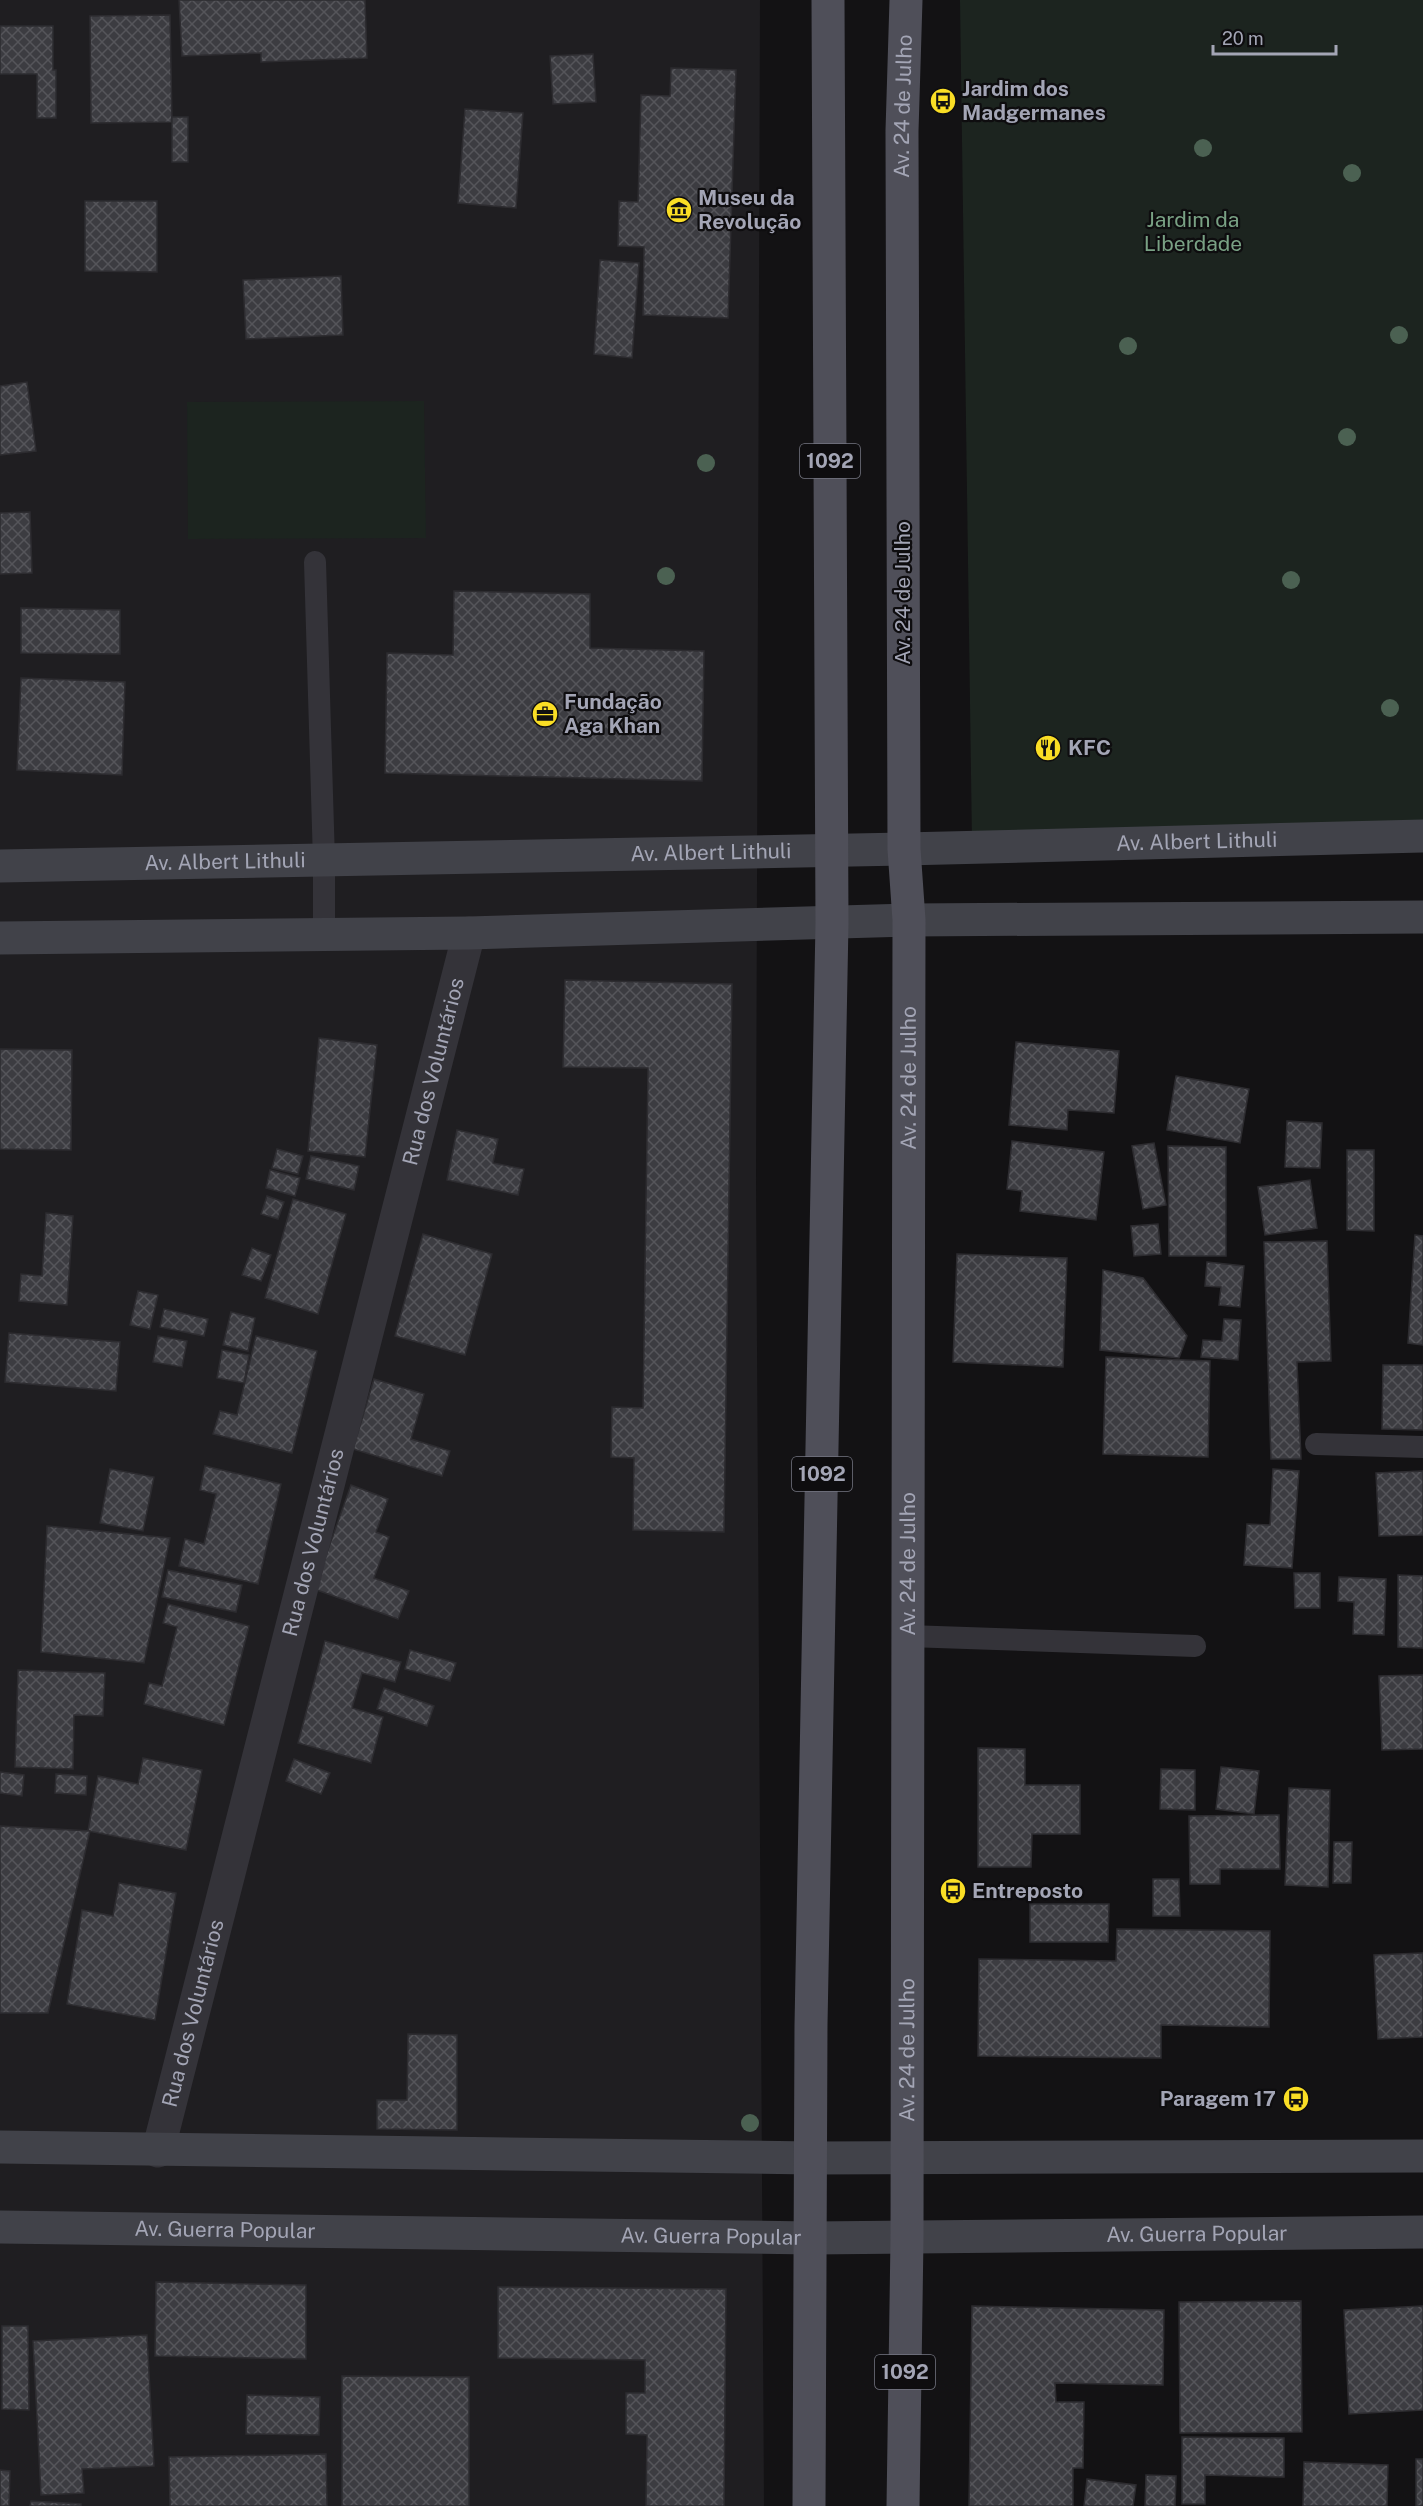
<svg xmlns="http://www.w3.org/2000/svg" width="1423" height="2506" font-family="'Public Sans',sans-serif">
<style>
.built{fill:#1f1e21}
.park{fill:#1c241f}
.building{fill:url(#building-cross-hatch);stroke:#2d2c30;stroke-width:1.5}
.lines{fill:none;stroke-linecap:round;stroke-linejoin:round}
.lane{stroke:#343339;stroke-width:22}
.street{stroke:#343339;stroke-width:33}
.secondary{stroke:#414249;stroke-width:33}
.primary{stroke:#4f4f59;stroke-width:33}
.tree{fill:#4b6152}
.labels{text-anchor:middle;stroke-width:4.5;stroke-linejoin:round;paint-order:stroke}
.shield{fill:#0e0d0f;stroke:#767783;stroke-width:1.5}
.shield-label{font-size:20px;font-weight:bold;fill:#a3a5b5}
.poi-label{font-size:21px;font-weight:bold;fill:#a3a5b5;stroke:#0e0d0f;text-anchor:start}
.street-label{font-size:21px;fill:#a3a5b5;stroke:#0e0d0f}
.park-label{font-size:21px;fill:#79a184;stroke:#0e0d0f}
</style>
<defs>
<pattern id="building-cross-hatch" width="8" height="8" patternUnits="userSpaceOnUse" patternTransform="scale(1.5)"><rect width="8" height="8" fill="#3c3c41"/><path d="M0 0l8 8M0 8l8-8" fill="none" stroke="#55555a"/></pattern>
</defs>
<rect width="100%" height="100%" fill="#131214"/>
<path class="built" d="M0,0h760l-4,1180 8,1326h-764z"/>
<g class="park">
<path d="M960,0h463v839l-451,4z"/>
<path d="M424,401l2,137 -238,1 -1,-137z"/>
</g>
<g class="building">
<path d="M179,0h186l2,58 -106,4v-9l-79,3z"/>
<path d="M170,15l2,107 -81,1 -1,-107z"/>
<path d="M0,26h53v44h3v48h-19v-44h-37z"/>
<path d="M593,54l3,48 -43,2 -3,-48z"/>
<path d="M671,68l65,2 -8,248 -85,-3 1,-68 -26,-1 1,-45 19,1 3,-107 29,1z"/>
<path d="M465,109l58,4 -7,95 -58,-5z"/>
<rect x="172" y="117" width="16" height="45"/>
<path d="M85,201h72v71l-72,-1z"/>
<path d="M600,260l39,3 -7,95 -38,-4z"/>
<path d="M341,276l2,59 -97,4 -3,-59z"/>
<path d="M27,382l9,69 -36,4v-69z"/>
<path d="M30,512l2,61 -32,1v-61z"/>
<path d="M454,591l136,3v54l114,3 -2,130 -317,-8 2,-120 66,2z"/>
<path d="M21,608l99,2v44l-99,-1z"/>
<path d="M21,678l104,4 -3,93 -105,-5z"/>
<path d="M565,980l167,4 -8,548 -91,-2 1,-72 -23,-1 1,-50 31,1 5,-340 -85,-1z"/>
<path d="M319,1038l58,7 -12,112 -57,-6z"/>
<path d="M1016,1042l103,9 -5,62 -46,-3 -1,20 -58,-5z"/>
<path d="M0,1049l72,1 -1,100 -71,-1z"/>
<path d="M1176,1076l73,13 -9,54 -73,-13z"/>
<path d="M1287,1121l35,2 -2,45 -35,-1z"/>
<path d="M457,1130l41,9 -5,24 31,6 -6,26 -71,-15z"/>
<path d="M1012,1141l92,11 -8,68 -76,-9 2,-20 -15,-2z"/>
<path d="M1154,1143l12,62 -23,4 -11,-63z"/>
<path d="M1168,1146l58,1v109h-57z"/>
<path d="M277,1149l26,7 -5,18 -26,-6z"/>
<path d="M1347,1150h27v81l-27,-1z"/>
<path d="M311,1156l48,10 -5,24 -48,-11z"/>
<path d="M270,1170l30,8 -5,18 -29,-8z"/>
<path d="M1310,1180l7,48 -52,7 -7,-48z"/>
<path d="M267,1196l17,6 -6,17 -17,-5z"/>
<path d="M293,1199l53,15 -28,100 -53,-16z"/>
<path d="M46,1213l27,3 -6,89 -48,-4 2,-27 21,2z"/>
<path d="M1158,1224l3,30 -27,2 -3,-30z"/>
<path d="M423,1234l69,20 -27,101 -70,-19z"/>
<path d="M1415,1235l8,1v109l-15,-2z"/>
<path d="M1327,1241l4,120 -34,1 4,97h-30l-7,-217z"/>
<path d="M252,1248l19,7 -10,26 -19,-6z"/>
<path d="M957,1254l110,4 -4,109 -110,-5z"/>
<path d="M1207,1262l37,4 -4,41 -21,-2 2,-18 -16,-1z"/>
<path d="M1103,1270l40,8 44,58 -8,22 -79,-8z"/>
<path d="M138,1291l20,4 -8,34 -20,-4z"/>
<path d="M164,1309l44,10 -4,17 -44,-9z"/>
<path d="M231,1312l24,6 -7,33 -25,-6z"/>
<path d="M1224,1319l17,1 -3,40 -37,-3 2,-17 19,1z"/>
<path d="M9,1333l111,9 -4,49 -111,-9z"/>
<path d="M158,1336l29,5 -5,26 -29,-5z"/>
<path d="M256,1336l61,15 -25,102 -79,-19 7,-23 17,4z"/>
<path d="M222,1350l27,5 -5,28 -27,-5z"/>
<path d="M1106,1357l104,4 -2,96 -105,-3z"/>
<path d="M1383,1365h40v65l-41,-1z"/>
<path d="M374,1379l50,15 -13,45 39,12 -8,25 -89,-27z"/>
<path d="M205,1466l76,18 -23,100 -79,-18 6,-27 19,5 12,-50 -16,-4z"/>
<path d="M110,1469l44,8 -11,54 -43,-8z"/>
<path d="M1273,1469l26,2 -7,97 -48,-3 3,-41 23,1z"/>
<path d="M1423,1471v64l-44,1 -3,-63z"/>
<path d="M351,1485l37,14 -12,33 13,5 -15,41 35,13 -11,28 -84,-30z"/>
<path d="M47,1526l123,12 -26,125 -103,-11z"/>
<path d="M168,1570l74,15 -6,27 -74,-15z"/>
<path d="M1294,1573h26v35h-25z"/>
<path d="M1398,1575l25,1v72l-25,-1z"/>
<path d="M1339,1577l47,2 -2,56 -31,-1 1,-32 -16,-1z"/>
<path d="M168,1604l81,22 -25,99 -80,-21 5,-21 13,3 15,-59 -14,-4z"/>
<path d="M325,1641l76,21 -6,20 -33,-9 -10,35 31,9 -12,46 -73,-20z"/>
<path d="M410,1650l46,13 -6,18 -45,-12z"/>
<path d="M18,1670l87,3 -2,43 -29,-1 -1,54 -58,-2z"/>
<path d="M1423,1675v74l-41,1 -3,-74z"/>
<path d="M384,1688l50,18 -7,20 -50,-17z"/>
<path d="M978,1748l47,1v36h55v49h-48l-1,33h-53z"/>
<path d="M143,1758l59,12 -16,80 -98,-19 10,-55 40,8z"/>
<path d="M294,1759l36,14 -9,21 -35,-13z"/>
<path d="M1221,1767l38,4 -5,43 -38,-5z"/>
<path d="M1161,1769l34,1v40l-35,-1z"/>
<path d="M0,1772l24,3 -2,21 -22,-3z"/>
<path d="M56,1774l31,2 -1,19 -31,-2z"/>
<path d="M1289,1788l41,2 -2,97 -43,-2z"/>
<path d="M1279,1815l1,54h-60v15h-30l-1,-68z"/>
<path d="M0,1826l90,5 -42,182h-48z"/>
<path d="M1334,1842h18l-1,41h-18z"/>
<path d="M1153,1879h26l1,37h-27z"/>
<path d="M119,1883l57,10 -21,127 -88,-16 15,-94 31,6z"/>
<path d="M1030,1904h79l-1,38h-78z"/>
<path d="M1117,1929l153,2 -1,96 -108,-2v33l-183,-2 1,-97 137,2z"/>
<path d="M1423,1953v84l-45,2 -4,-84z"/>
<path d="M408,2034l49,1v95l-80,-1v-29h30z"/>
<path d="M156,2282l150,3v74l-151,-3z"/>
<path d="M498,2287l228,2 -2,217h-78l1,-71 -21,-1v-41h19v-33l-147,-2z"/>
<path d="M1301,2301l1,131 -122,1 -1,-131z"/>
<path d="M972,2306l192,4 -1,75 -108,-2 1,19h28l-1,66h-10v38h-104z"/>
<path d="M1423,2306v104l-74,4 -5,-104z"/>
<path d="M2,2326h26l1,84 -27,-1z"/>
<path d="M147,2335l7,131 -72,3 2,24 -43,2 -8,-154z"/>
<path d="M342,2376l127,1v129h-127z"/>
<path d="M247,2395l73,2 -1,38 -73,-1z"/>
<path d="M1182,2437l102,1v39l-79,-2v29h-23z"/>
<path d="M326,2454l1,52h-157l-1,-49z"/>
<rect x="1416" y="2459" width="7" height="47"/>
<path d="M1304,2462l84,3 -1,41h-84z"/>
<path d="M0,2470l10,1 -1,35h-9z"/>
<path d="M1146,2475l30,1 -1,30h-30z"/>
<path d="M1087,2479l49,6 -3,21h-49z"/>
<path d="M31,2501l50,3v2h-51z"/>
</g>
<g class="lines">
<g class="lane">
<path d="M315,562l9,299v73"/>
<path d="M1316,1444l107,3"/>
<path d="M908,1636l287,10"/>
</g>
<path class="street" id="s1" d="M158,2151l311,-1218"/>
<g class="secondary">
<path id="s2" d="M0,866l904,-17 519,-13"/>
<path d="M0,938l469,-5 440,-13 514,-3"/>
<path d="M0,2147l811,11 612,-2"/>
<path id="s3" d="M0,2227l811,11 612,-6"/>
</g>
<g class="primary">
<path d="M809,2506l2,-481 21,-1102 -4,-923"/>
<path id="s4" d="M903,2506l4,-268 2,-1318 -5,-71 -2,-718 4,-131"/>
</g>
</g>
<g class="tree">
<circle cx="1203" cy="148" r="9"/>
<circle cx="1352" cy="173" r="9"/>
<circle cx="1399" cy="335" r="9"/>
<circle cx="1128" cy="346" r="9"/>
<circle cx="1347" cy="437" r="9"/>
<circle cx="706" cy="463" r="9"/>
<circle cx="666" cy="576" r="9"/>
<circle cx="1291" cy="580" r="9"/>
<circle cx="1390" cy="708" r="9"/>
<circle cx="750" cy="2123" r="9"/>
</g>
<defs>
<symbol id="bus-disc" viewBox="-11 -11 22 22"><circle r="9.5" fill="#fade25" stroke="#0e0d0f"/><path d="M-5-6H5V4H4V6H2V4H-2V6H-4V4H-5ZM-3.5-4V0h7V-4ZM-3.5 1.2v1.5H-2V1.2ZM2 1.2v1.5H3.5V1.2Z" fill="#111"/></symbol>
<symbol id="museum-disc" viewBox="-11 -11 22 22"><circle r="9.5" fill="#fade25" stroke="#0e0d0f"/><path d="M0-6L6-3V-2H-6V-3ZM-5-1h2V3h-2ZM-1-1h2V3h-2ZM3-1h2V3H3ZM-6 4H6V6H-6Z" fill="#111"/></symbol>
<symbol id="office-disc" viewBox="-11 -11 22 22"><circle r="9.5" fill="#fade25" stroke="#0e0d0f"/><path d="M-6-3h4V-5.5h4V-3h4V5H-6ZM-1-4.5V-3h2v-1.5ZM-6 0V1H6V0Z" fill="#111"/></symbol>
<symbol id="restaurant-disc" viewBox="-11 -11 22 22"><circle r="9.5" fill="#fade25" stroke="#0e0d0f"/><path d="M-5-6h1v4h1v-4h1v4h1v-4h1v5L-1.5 .5V6h-2V.5L-5-1ZM5-6V6H3V1.5H1.5Q1.5-4 5-6Z" fill="#111"/></symbol>
</defs>
<g fill-rule="evenodd">
<use href="#bus-disc" x="928" y="86" width="30" height="30"/>
<use href="#museum-disc" x="664" y="195" width="30" height="30"/>
<use href="#office-disc" x="530" y="699" width="30" height="30"/>
<use href="#restaurant-disc" x="1033" y="733" width="30" height="30"/>
<use href="#bus-disc" x="938" y="1876" width="30" height="30"/>
<use href="#bus-disc" x="1281" y="2084" width="30" height="30"/>
</g>
<g class="labels">
<g class="shield">
<rect x="800" y="444" width="60" height="34" rx="4.5"/>
<rect x="792" y="1457" width="60" height="34" rx="4.5"/>
<rect x="875" y="2355" width="60" height="34" rx="4.5"/>
</g>
<g class="shield-label">
<text x="830" y="468">1092</text>
<text x="822" y="1481">1092</text>
<text x="905" y="2379">1092</text>
</g>
<g class="poi-label">
<text x="962" y="96">Jardim dos<tspan x="962" dy="24">Madgermanes</tspan></text>
<text x="698" y="205">Museu da<tspan x="698" dy="24">Revolução</tspan></text>
<text x="564" y="709">Fundação<tspan x="564" dy="24">Aga Khan</tspan></text>
<text x="1068" y="755">KFC</text>
<text x="972" y="1898">Entreposto</text>
<text x="1276" y="2106" text-anchor="end">Paragem 17</text>
</g>
<g class="street-label">
<text dy="7" stroke="none"><textPath href="#s4" startOffset="2400">Av. 24 de Julho</textPath></text>
<text transform="translate(903 593) rotate(-90)" y="7">Av. 24 de Julho</text>
<text dy="7" stroke="none"><textPath href="#s2" startOffset="1197">Av. Albert Lithuli</textPath></text>
<text dy="7" stroke="none"><textPath href="#s2" startOffset="711">Av. Albert Lithuli</textPath></text>
<text dy="7" stroke="none"><textPath href="#s2" startOffset="225">Av. Albert Lithuli</textPath></text>
<text dy="7" stroke="none"><textPath href="#s1" startOffset="1114">Rua dos Voluntários</textPath></text>
<text dy="7" stroke="none"><textPath href="#s4" startOffset="1428">Av. 24 de Julho</textPath></text>
<text dy="7" stroke="none"><textPath href="#s1" startOffset="628">Rua dos Voluntários</textPath></text>
<text dy="7" stroke="none"><textPath href="#s4" startOffset="942">Av. 24 de Julho</textPath></text>
<text dy="7" stroke="none"><textPath href="#s1" startOffset="142">Rua dos Voluntários</textPath></text>
<text dy="7" stroke="none"><textPath href="#s4" startOffset="456">Av. 24 de Julho</textPath></text>
<text dy="7" stroke="none"><textPath href="#s3" startOffset="225">Av. Guerra Popular</textPath></text>
<text dy="7" stroke="none"><textPath href="#s3" startOffset="1197">Av. Guerra Popular</textPath></text>
<text dy="7" stroke="none"><textPath href="#s3" startOffset="711">Av. Guerra Popular</textPath></text>
</g>
<g class="park-label">
<text x="1193" y="227">Jardim da<tspan x="1193" dy="24">Liberdade</tspan></text>
</g>
</g>
<path d="M1213 45v9h123v-9" fill="none" stroke="#a3a5b5" stroke-width="3"/>
<text x="1222" y="45" font-size="18" fill="#a3a5b5" stroke="#0e0d0f" stroke-width="4.5" paint-order="stroke">20 m</text>
</svg>
